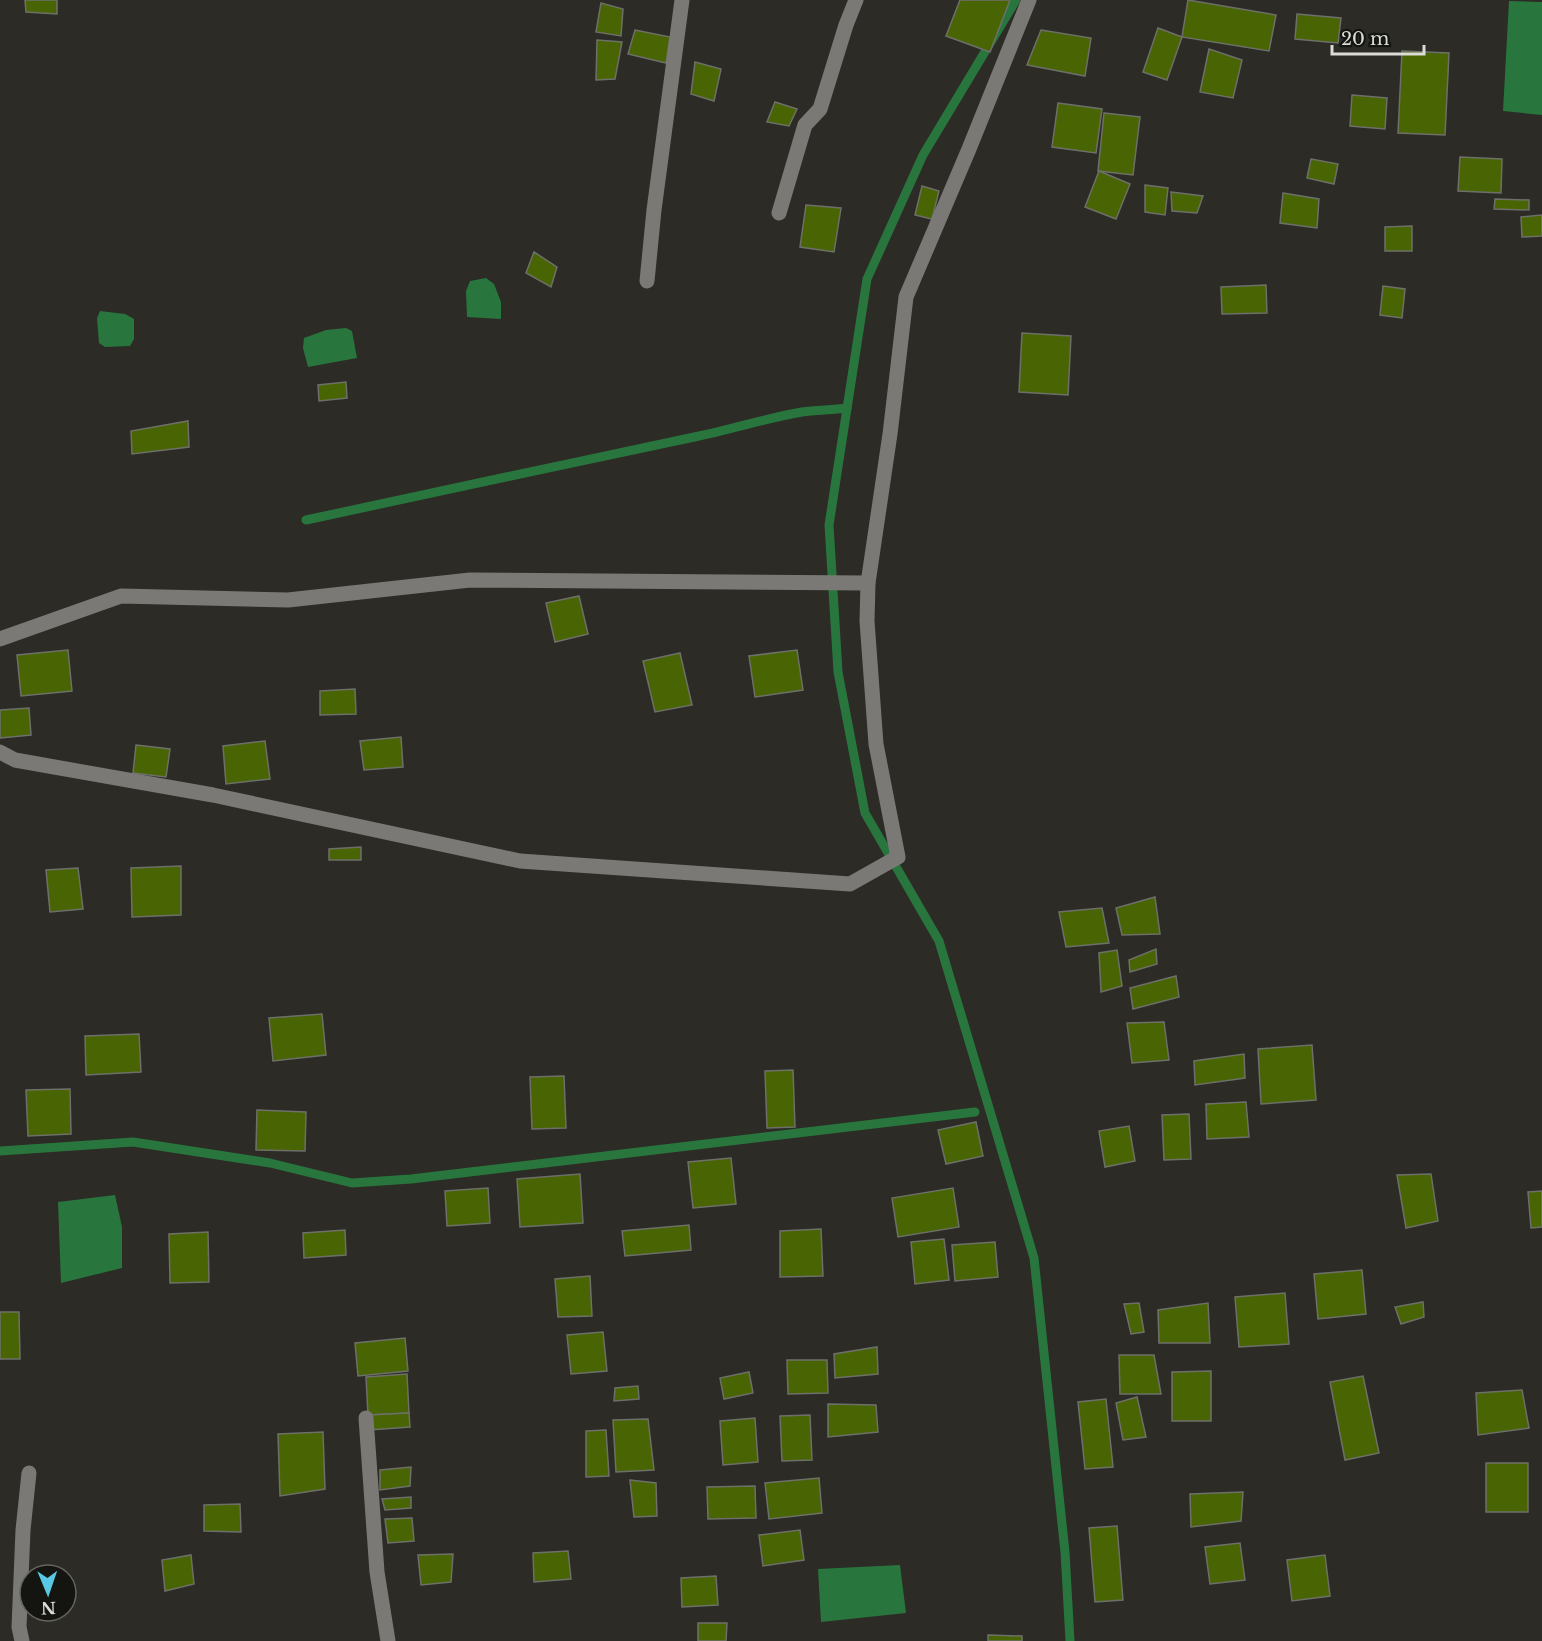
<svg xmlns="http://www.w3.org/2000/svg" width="1542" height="1641" font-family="'Libre Baskerville',serif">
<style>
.water{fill:#28763d}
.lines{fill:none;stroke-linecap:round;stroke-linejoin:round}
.stream{stroke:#28763d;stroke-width:9}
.building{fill:#486403;stroke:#6d7069;stroke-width:1.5}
.minor{stroke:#7b7976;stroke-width:15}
</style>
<rect width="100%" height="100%" fill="#2c2b25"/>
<g class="water">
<path d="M1509,1l33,1v113l-39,-4z"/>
<path d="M486,278l8,6 7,18v17l-34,-2 -1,-26 4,-10z"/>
<path d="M100,311l25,3 9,5v20l-4,7 -25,1 -6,-4 -2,-25z"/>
<path d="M346,328l6,3 5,27 -49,9 -5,-19 1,-10 22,-8z"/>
<path d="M115,1195l7,32v41l-61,15 -3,-81z"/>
<path d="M900,1565l6,48 -85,9 -3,-53z"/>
</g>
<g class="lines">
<g class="stream">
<path d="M1016,0l-93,155 -56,124 -38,246 9,147 27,141 74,128 95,317 31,294 5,89"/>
<path d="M306,520c131,-29 262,-56 393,-84 34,-7 68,-18 103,-24 14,-2 30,-2 45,-4"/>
<path d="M0,1151l133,-9 137,21 82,20 59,-4 564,-67"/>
</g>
</g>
<g class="building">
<path d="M25,0h32v14l-31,-2z"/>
<path d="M960,0h50l-20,52 -44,-16z"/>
<path d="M1188,0l88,15 -7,36 -87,-14z"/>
<path d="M601,3l22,6 -2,27 -25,-4z"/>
<path d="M1297,14l44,4 -3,25 -43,-4z"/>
<path d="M1158,28l24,9 -15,43 -24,-8z"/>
<path d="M635,30l35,7 -4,26 -38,-9z"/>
<path d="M1041,30l50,8 -6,38 -58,-11z"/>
<path d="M597,40l25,2 -7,37 -19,1z"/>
<path d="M1209,49l33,11 -9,38 -33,-6z"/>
<path d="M1402,51l47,2 -4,82 -47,-2z"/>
<path d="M695,62l26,7 -7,32 -23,-7z"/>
<path d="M1352,95l35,3 -2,31 -35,-3z"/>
<path d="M775,102l22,7 -8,17 -22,-4z"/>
<path d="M1058,103l44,6 -6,44 -44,-6z"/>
<path d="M1104,113l36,4 -7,58 -35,-4z"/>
<path d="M1460,157l42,2 -1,34 -43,-2z"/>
<path d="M1311,159l27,5 -4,20 -27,-6z"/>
<path d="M1099,171l31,13 -14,35 -31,-12z"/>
<path d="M1145,185l23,3 -3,27 -20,-3z"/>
<path d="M922,186l17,5 -7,28 -17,-4z"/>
<path d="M1171,192l32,4 -6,17 -25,-2z"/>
<path d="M1283,193l36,6 -2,29 -37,-5z"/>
<path d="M1495,199l34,1v10l-35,-1z"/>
<path d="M806,205l35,3 -7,44 -34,-5z"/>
<path d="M1542,215v21l-20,1 -1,-20z"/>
<path d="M1412,226v25h-27v-24z"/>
<path d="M534,252l23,15 -6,20 -25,-14z"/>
<path d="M1266,285l1,28 -45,1 -1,-27z"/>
<path d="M1383,286l22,3 -3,29 -22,-3z"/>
<path d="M1022,333l49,3 -3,59 -49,-3z"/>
<path d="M346,382l1,16 -28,3 -1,-16z"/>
<path d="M188,421l1,26 -57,7 -1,-23z"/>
<path d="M579,596l9,38 -33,8 -9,-39z"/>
<path d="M68,650l4,41 -51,5 -4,-41z"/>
<path d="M797,650l6,40 -48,7 -6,-41z"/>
<path d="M680,653l12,52 -37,7 -12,-51z"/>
<path d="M355,689l1,25 -36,1v-24z"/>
<path d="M29,708l2,27 -31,3v-28z"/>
<path d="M401,737l2,30 -39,3 -4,-29z"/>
<path d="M265,741l5,38 -44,5 -3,-38z"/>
<path d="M136,745l34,4 -4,28 -33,-4z"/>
<path d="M361,847v13h-32v-11z"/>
<path d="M181,866v49l-49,2 -1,-49z"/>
<path d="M78,868l5,41 -33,3 -4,-42z"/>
<path d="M1155,897l5,37 -38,1 -6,-27z"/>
<path d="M1102,908l7,35 -43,4 -7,-35z"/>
<path d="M1156,949l1,15 -27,8 -1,-12z"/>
<path d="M1117,950l5,36 -21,6 -2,-39z"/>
<path d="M1176,976l3,21 -46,12 -3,-21z"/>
<path d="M322,1014l4,41 -53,6 -4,-43z"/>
<path d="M1164,1022l5,38 -37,3 -5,-40z"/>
<path d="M139,1034l2,38 -55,3 -1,-39z"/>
<path d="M1312,1045l4,55 -55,4 -3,-55z"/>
<path d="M1244,1054l1,24 -50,7 -1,-24z"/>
<path d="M793,1070l2,57 -28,1 -2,-57z"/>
<path d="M564,1076l2,52 -34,1 -2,-52z"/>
<path d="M70,1089l1,45 -43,2 -2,-46z"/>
<path d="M1246,1102l3,35 -42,2 -1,-35z"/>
<path d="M257,1110l49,2 -1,39 -49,-1z"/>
<path d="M1189,1114l2,45 -27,1 -2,-45z"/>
<path d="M976,1122l7,34 -37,8 -8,-34z"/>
<path d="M1129,1126l6,35 -30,6 -6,-36z"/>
<path d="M731,1158l5,46 -43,4 -5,-46z"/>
<path d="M580,1174l3,49 -63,4 -3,-48z"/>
<path d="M1431,1174l7,47 -32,7 -9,-53z"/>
<path d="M488,1188l2,35 -43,3 -2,-35z"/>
<path d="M953,1188l6,39 -61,10 -6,-39z"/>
<path d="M1542,1191v36l-11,1 -3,-36z"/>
<path d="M689,1225l2,25 -66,6 -3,-25z"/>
<path d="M821,1229l2,47 -43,1v-46z"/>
<path d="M345,1230l1,25 -42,3 -1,-25z"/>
<path d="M208,1232l1,50 -39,1 -1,-49z"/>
<path d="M944,1239l5,41 -34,4 -4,-42z"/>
<path d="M995,1242l3,35 -43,4 -3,-36z"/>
<path d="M1362,1270l4,44 -48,5 -4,-45z"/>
<path d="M590,1276l2,40 -34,1 -3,-38z"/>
<path d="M1285,1293l4,51 -50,3 -4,-50z"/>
<path d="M1423,1302l1,15 -23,7 -6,-17z"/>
<path d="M1139,1303l5,29 -13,2 -7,-30z"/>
<path d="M1208,1303l2,40h-51l-1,-33z"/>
<path d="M0,1312h19l1,47h-20z"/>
<path d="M603,1332l4,39 -36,3 -4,-39z"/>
<path d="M405,1338l3,33 -50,5 -3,-33z"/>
<path d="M877,1347l1,27 -43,4 -1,-24z"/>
<path d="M1119,1355h35l7,39h-41z"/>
<path d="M787,1360h40l1,33 -40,1z"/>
<path d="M1211,1371v50h-39v-49z"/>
<path d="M749,1372l4,21 -29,6 -4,-21z"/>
<path d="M407,1374l2,39 -41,2 -2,-38z"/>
<path d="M1363,1376l16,77 -34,7 -15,-78z"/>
<path d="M638,1386l1,13 -25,2 1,-13z"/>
<path d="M1522,1390l7,38 -51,7 -2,-42z"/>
<path d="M1137,1397l9,40 -23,3 -7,-37z"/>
<path d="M1106,1399l7,68 -28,2 -7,-67z"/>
<path d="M828,1404l48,1 2,27 -50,5z"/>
<path d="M409,1413l1,14 -41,3 -1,-15z"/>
<path d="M810,1415l2,45 -30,1 -2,-45z"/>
<path d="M755,1418l3,44 -35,3 -3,-44z"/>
<path d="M648,1419l6,51 -38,2 -3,-52z"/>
<path d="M606,1430l3,46 -23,1v-46z"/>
<path d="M323,1432l2,57 -45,7 -2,-62z"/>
<rect x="1486" y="1463" width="42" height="49"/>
<path d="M411,1467l-1,19 -30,4v-20z"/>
<path d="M819,1478l3,35 -53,6 -4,-36z"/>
<path d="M630,1480l26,3 1,33 -23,1z"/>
<path d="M755,1486l1,32 -48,1 -1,-32z"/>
<path d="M1243,1492l-2,29 -50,6 -1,-33z"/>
<path d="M411,1497v11l-26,2 -3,-11z"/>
<path d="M240,1504l1,28 -37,-1v-26z"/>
<path d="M412,1518l2,23 -26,2 -3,-24z"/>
<path d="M1117,1526l6,74 -28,2 -6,-74z"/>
<path d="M800,1530l4,30 -41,6 -4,-31z"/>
<path d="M1240,1543l5,37 -35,4 -5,-37z"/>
<path d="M568,1551l3,28 -37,3 -1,-29z"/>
<path d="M453,1554l-2,28 -30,3 -3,-30z"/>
<path d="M191,1555l3,29 -29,7 -3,-31z"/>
<path d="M1325,1555l5,41 -38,5 -5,-41z"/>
<path d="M716,1576l2,29 -36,2 -1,-29z"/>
<path d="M698,1623h29l-1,18h-28z"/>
<path d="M988,1635l34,1v5h-34z"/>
</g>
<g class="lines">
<g class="minor">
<path d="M779,213l26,-88 15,-16 26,-84 10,-25"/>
<path d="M647,281l7,-71 28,-210"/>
<path d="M0,639l121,-43 167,4 182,-20 398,3"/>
<path d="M0,752l15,8 198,35 307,66 330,23 48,-27 -22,-113 -9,-123 1,-38 22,-149 16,-137 63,-148 60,-149"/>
<path d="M366,1418l11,154 11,69"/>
<path d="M22,1641l-3,-14 4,-97 6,-57"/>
</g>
</g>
<g transform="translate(48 1593) rotate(178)"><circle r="28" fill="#141411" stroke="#646460" stroke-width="1.5"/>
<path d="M0-4.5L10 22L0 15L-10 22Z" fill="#59c8e5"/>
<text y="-9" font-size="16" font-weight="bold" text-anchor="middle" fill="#dbdbd7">N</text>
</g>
<path d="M1332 45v9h92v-9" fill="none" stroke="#dbdbd7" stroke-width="3"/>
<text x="1341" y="45" font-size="18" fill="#dbdbd7" stroke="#141411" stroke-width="4.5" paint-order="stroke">20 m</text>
</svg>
